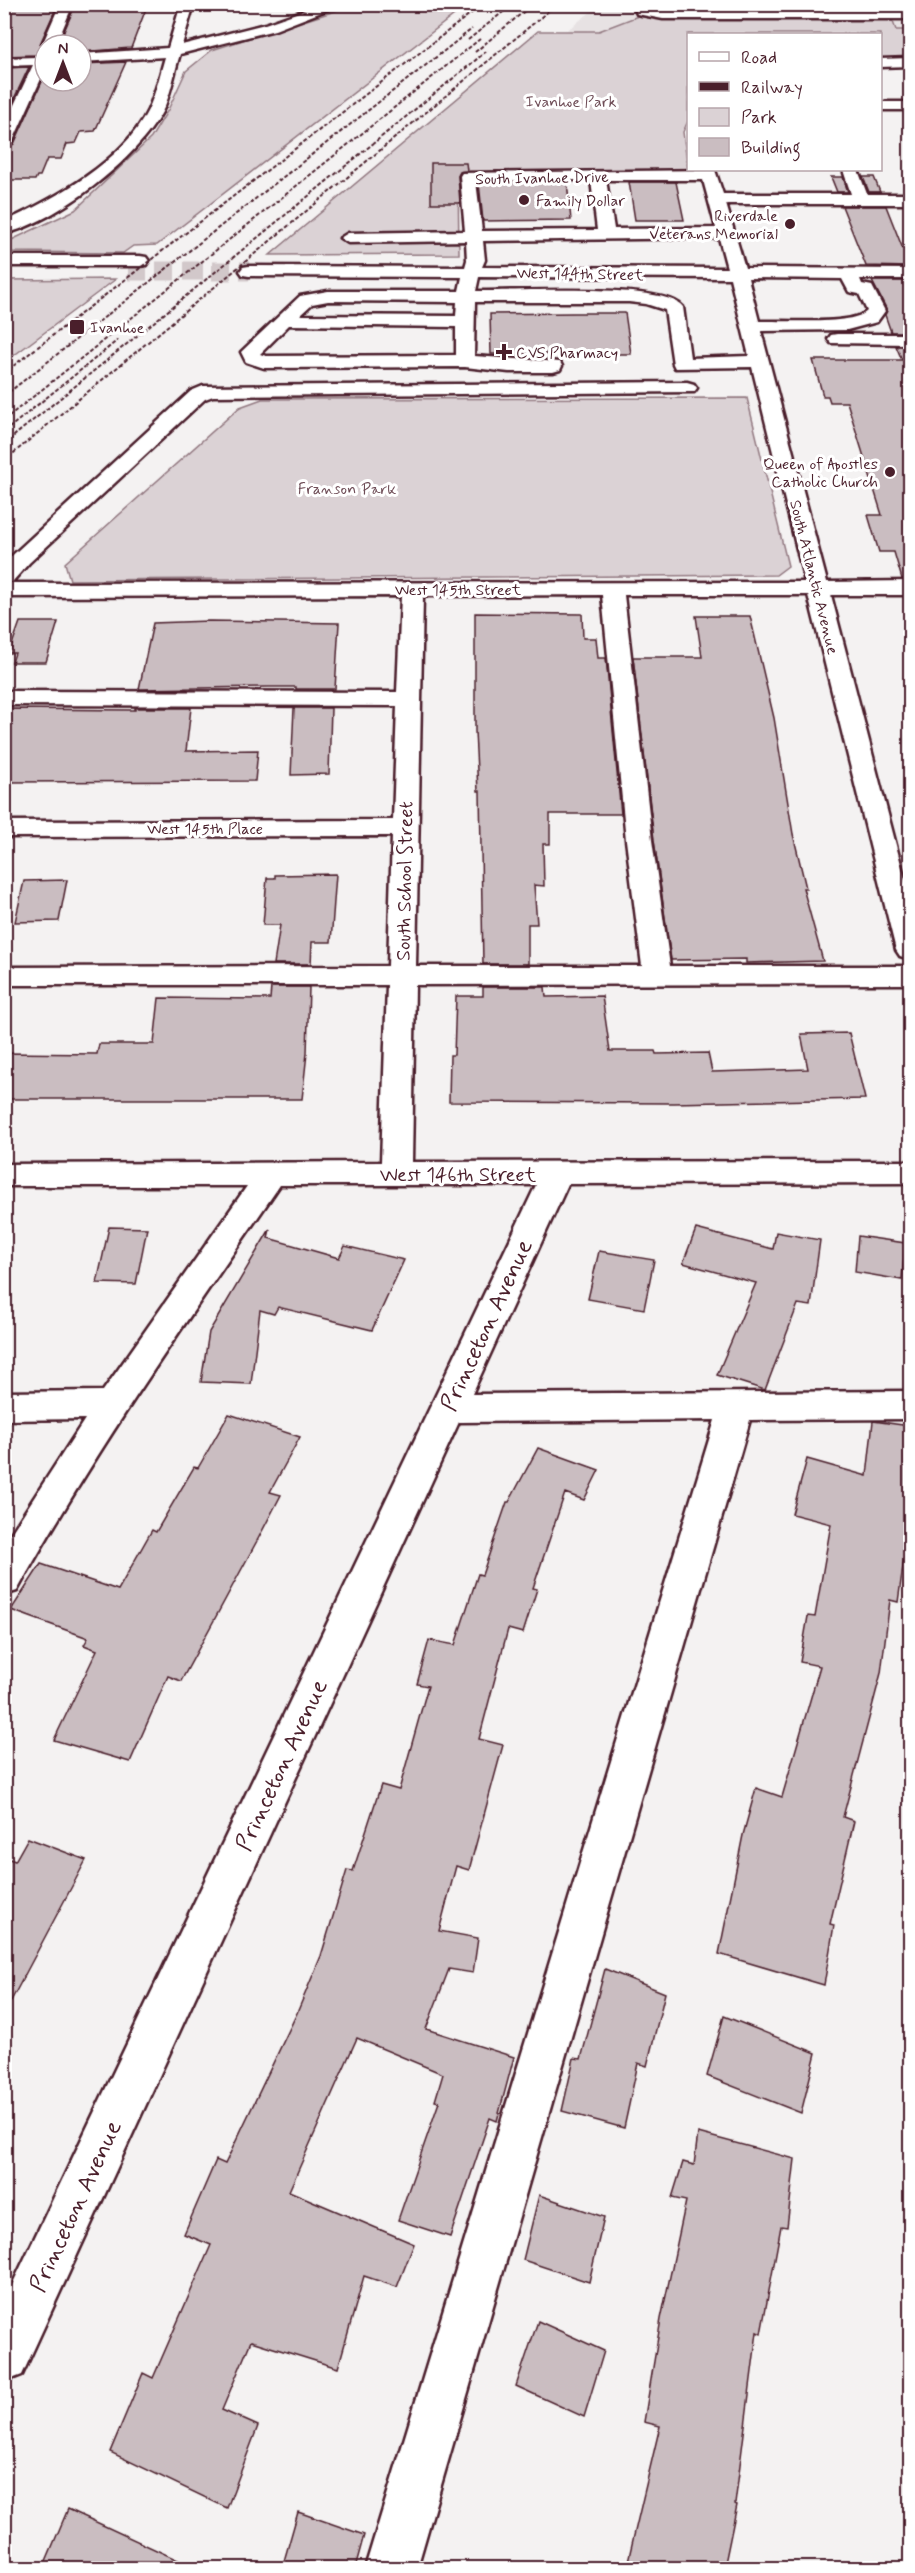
<svg xmlns="http://www.w3.org/2000/svg" width="915" height="2573" font-family="Mynerve,sans-serif">
<style>
.built{fill:#e7e2e3}
.green{fill:#dbd2d5;stroke:#927880;stroke-width:1.5}
.building{fill:#cabdc1;stroke:#4a1f2b;stroke-width:1.5}
.lines{fill:none;stroke-linecap:round;stroke-linejoin:round}
.minor-tunnel{stroke:#d2c8ca;stroke-width:19;stroke-dasharray:19 9;stroke-linecap:butt}
.minor-casing{stroke:#4a1f2b;stroke-width:5}
.minor{fill:#fff;fill-rule:evenodd}
.rail{stroke:#4a1f2b;stroke-width:2;stroke-dasharray:4 2;stroke-linecap:butt}
.poi-dot{fill:#4a1f2b;stroke:#fff;stroke-width:2}
.labels{text-anchor:middle;stroke-width:6;stroke-linejoin:round;paint-order:stroke}
.far-park-label{font-size:16px;fill:#6e4c56;stroke:#fff}
.far-street-label{font-size:16px;fill:#4a1f2b;stroke:#fff}
.far-poi-label{font-size:16px;fill:#4a1f2b;stroke:#fff;text-anchor:start}
.street-label{font-size:20px;fill:#4a1f2b;stroke:#fff}
.near-street-label{font-size:24px;fill:#4a1f2b;stroke:#fff}
</style>
<rect width="100%" height="100%" fill="#f4f2f2"/>
<filter id="ink" filterUnits="userSpaceOnUse"><feTurbulence type="fractalNoise" baseFrequency=".0167" numOctaves="2"/><feDisplacementMap in="SourceGraphic" scale="12" xChannelSelector="R" yChannelSelector="G"/><feConvolveMatrix kernelMatrix="1 2 1 2 8 2 1 2 1" color-interpolation-filters="sRGB"/></filter>
<g filter="url(#ink)">
<path class="built" d="M601,4l292,1 14,25 -341,1z"/>
<g class="green">
<path d="M354,5h113l-310,240 -24,1 -10,7 -118,-1v-9l70,-33 76,-72 17,-28 18,-39 26,-21z"/>
<path d="M638,16l17,3 41,1 191,-1 6,3 3,8h11l3,7v22h-29l-1,-25h-192v87l-5,11 5,38 3,1 -233,2 1,81 -189,1 268,-224h61z"/>
<path d="M116,279l-111,83v-82z"/>
<path d="M747,398l41,168 -12,9 -706,5 -5,-17 175,-156 22,-8z"/>
</g>
<g class="building">
<path d="M4,6h53l-17,38 2,5 -6,6 -32,1z"/>
<path d="M75,6h72l-16,42 -50,4v-7h-23z"/>
<path d="M126,62l-31,69 -14,1 -5,11 -9,1 -6,15h-14l-7,17h-3l-2,4h-31v-31l10,-5 31,-69v6h36v-17z"/>
<path d="M29,67l-25,53v-52z"/>
<path d="M431,163h35l1,8 -7,1 -2,4 2,27h-29z"/>
<path d="M831,177h12l5,15h-11z"/>
<path d="M863,177h11l6,15h-11z"/>
<path d="M567,182l4,38 -88,1 -4,-38z"/>
<path d="M629,182h47l8,38h-49z"/>
<path d="M842,206h44l24,61 -44,-1z"/>
<path d="M872,281h38v51h-19l-6,-17 2,-5z"/>
<path d="M575,313h50l6,41h-140l-1,-40z"/>
<path d="M896,346h14v233h-8l-8,-27h-15l-11,-37h14l-35,-113h-17l-2,-6h-5l-10,-36h89z"/>
<path d="M475,613l107,1 1,24h13l2,20h8l15,156h-71v30h-7l1,42 -10,-1 3,39h-9v40h-45l-3,-173h-2l-3,-60z"/>
<path d="M696,616h54l24,102 19,116 13,54h-3l20,73 -77,2v-4l-75,1 -17,-120 -21,-183h69z"/>
<path d="M209,621l130,2 -4,66h-39v-2h-27l-130,2 14,-66z"/>
<path d="M20,622h38l-12,40h-34l3,-9h-6z"/>
<path d="M135,708h56l-5,43 72,-1 -3,31 -251,1v-73l131,1z"/>
<path d="M294,708h37l-2,66 -38,1z"/>
<path d="M336,874l-5,68h-19l-1,22h-37l6,-39h-17l4,-47h8v-3z"/>
<path d="M67,880l-8,41 -44,1 9,-41z"/>
<path d="M271,987h38l-2,66 -5,46h-298v-46l93,1 2,-10h55l5,-46 111,1z"/>
<path d="M483,987h62l1,10 56,-1 8,55h45l1,3 52,-1 4,19 96,-3 -7,-35 48,-1 16,66 -192,4 -224,-1 1,-47h4l2,-59h27z"/>
<path d="M109,1227l38,1 -11,56 -39,-1z"/>
<path d="M270,1229l-2,9 71,20 6,-12 59,14 -32,70 -94,-23 -4,7 -14,-4 -9,74 -50,-2 8,-50z"/>
<path d="M696,1229l77,20 3,-17 44,8 -9,66 -13,-2 -33,86 -48,-15 39,-92 -73,-20z"/>
<path d="M858,1236l47,7 -3,37 -47,-8z"/>
<path d="M599,1251l55,9 -10,49 -56,-10z"/>
<path d="M229,1414l71,23 -30,55 11,3 -23,44 -77,142 -13,-5 -38,86 -76,-22 43,-90 -13,-5 4,-7 -77,-28 30,-46 77,26 34,-60 4,2 38,-65 4,1z"/>
<path d="M873,1421l37,5v90l-12,86 -8,-2 -9,73 -38,144 11,4 -24,103 4,1 -10,60 -105,-31 24,-119 13,-47 26,9 38,-131 -20,-4 8,-46 7,1 16,-93 -39,-10 15,-55 60,17z"/>
<path d="M538,1448l61,22 -15,30 -19,-7 -32,95 4,1 -14,44 -15,-4 -29,110 24,6 -34,125 -13,-4 -17,65 39,7 -5,35 -24,-4 -23,60 88,28 -17,64 -7,-3 -40,119 -52,-17 41,-118 -4,-1 8,-27 -86,-36 -68,153 125,53 -17,43 -33,-11 -26,92 -87,-27 -29,69 36,16 -31,82 -117,-56 33,-79 10,5 58,-133 -27,-11 32,-74 9,4 72,-151 24,-57 26,-86 6,1 28,-86 18,5 29,-104 -11,-2 12,-44 26,5 23,-71 4,1 25,-73h2z"/>
<path d="M28,1838l58,22 -82,154v-157l11,4z"/>
<path d="M605,1969l60,24 -18,73 -9,-3 -14,65 -62,-17 12,-53 7,1z"/>
<path d="M724,2016l92,37 -15,60 -94,-37z"/>
<path d="M698,2133l97,26 -8,68 -6,-1 -20,108 -4,-2 -22,172 2,1 -13,63h-77l-19,-7 32,-135 -16,-4 17,-103 25,-118 -14,-3 11,-36 11,3z"/>
<path d="M539,2195l65,22 -15,65 -66,-22z"/>
<path d="M538,2321l66,30 -20,66 -68,-31z"/>
<path d="M68,2509l127,59h-152z"/>
<path d="M298,2512l66,23 -9,33h-73z"/>
</g>
<g class="lines">
<path class="minor-tunnel" d="M128,271h121"/>
<defs>
<g id="minor">
<path d="M60,4h13l-17,41h-11l-1,3 -2,-3z"/>
<path d="M181,4h13l-12,41 83,-21 57,-20h20l-67,26 -95,24c-6,19 -9,41 -18,58 -26,48 -104,109 -158,122v-12c50,-23 119,-60 144,-112 8,-17 12,-36 17,-53l-84,5v-8l87,-6z"/>
<path d="M633,4h13l1,4 16,3h247v8h-247l-26,-5z"/>
<path d="M45,51v19l-33,73 -8,4v-21l29,-61 -29,1v-8l33,-1 3,-5z"/>
<path d="M910,58v8l-30,1v-8z"/>
<rect x="880" y="102" width="30" height="8"/>
<path d="M715,170l8,24h128l-8,-24h15l9,24h43v10h-184l19,64 165,1v10h-50l2,5 10,2 13,25 -8,11 -30,8 -86,1 66,251 83,-1v14h-79l79,304v60l-10,-3 -4,-6 -88,-355h-184l28,245 18,126h240v18l-495,1 -3,177 498,-1v22l-342,1 -96,210 438,-3v28l-160,1 -333,1148h-52l350,-1148 -256,2 -437,953 -18,7v-80l532,-1117h-256c-91,133 -185,265 -263,406l-13,4v-51l81,-125 -81,1v-28l99,-1 144,-205h-243v-22l377,-2 6,-177h-383v-18l384,-1 4,-130 -388,1v-16l389,-1 4,-114 -393,-1v-14l393,1 4,-96 -397,1v-34l187,-172 12,-5 484,-4 7,2 3,4 -3,4 -481,4 -8,3 -176,164 -17,19 -7,1 800,-1 -53,-215 -77,1 -2,-4 -8,-54 -19,-6 -17,-2h-154l-1,54 86,6 2,4 -2,4 -7,2h-44l-44,-5 -201,1 -18,-6 -5,-10 59,-56 28,-5h131l3,-14 -213,-1 -6,-1 -3,-4 3,-4 6,-1 216,1 2,-7 -1,-19 -118,2 -8,-5 8,-5 117,-2 -5,-55 2,-3zM591,180l6,50 -115,1 -6,-50zM606,180h97l13,48 -102,1zM719,238l8,30 -245,-1 3,-7 -2,-19zM479,277l251,1 19,78 -59,2 -7,-51c-18,-25 -172,-15 -207,-16zM748,278l94,1 7,13 10,2 8,17c-14,15 -86,9 -108,10zM328,301l129,1 -1,14 -156,-1 12,-11zM289,325l167,2v28l-190,1 -6,-2zM602,595l24,245 16,126h-226l7,-370z"/>
<path d="M4,256h136l6,1 3,4 -3,4 -6,1h-136z"/>
<path d="M837,334h73v10l-79,-1 -3,-4 3,-4z"/>
</g>
</defs>
<use href="#minor" class="minor-casing"/>
<use href="#minor" class="minor"/>
<g class="rail">
<path d="M468,40l45,-36"/>
<path d="M475,52l58,-48"/>
<path d="M4,373l479,-369"/>
<path d="M4,396l468,-367"/>
<path d="M4,420l476,-381"/>
<path d="M4,432l114,-92"/>
<path d="M4,444l484,-394"/>
<path d="M4,461l553,-457"/>
</g>
</g>
</g>
<g class="poi-dot">
<circle cx="524" cy="200" r="6"/>
<circle cx="790" cy="224" r="6"/>
<rect x="69" y="319" width="16" height="16" rx="3"/>
<path d="M501 343h6v6h6v6h-6v6h-6v-6h-6v-6h6z"/>
<circle cx="890" cy="472" r="6"/>
</g>
<g class="labels">
<g class="far-park-label">
<text x="571" y="107">Ivanhoe Park</text>
<text x="347" y="494">Franson Park</text>
</g>
<g class="far-street-label">
<text transform="translate(542 177) rotate(-1)" y="6">South Ivanhoe Drive</text>
<text transform="translate(580 273) rotate(1)" y="6">West 144th Street</text>
<text transform="translate(815 577) rotate(76)" y="6">South Atlantic Avenue</text>
<text x="458" y="595">West 145th Street</text>
<text x="205" y="834">West 145th Place</text>
</g>
<g class="far-poi-label">
<text x="536" y="206">Family Dollar</text>
<text x="778" y="221" text-anchor="end">Riverdale<tspan x="778" dy="18">Veterans Memorial</tspan></text>
<text x="90" y="333">Ivanhoe</text>
<text x="516" y="358">CVS Pharmacy</text>
<text x="878" y="469" text-anchor="end">Queen of Apostles<tspan x="878" dy="18">Catholic Church</tspan></text>
</g>
<g class="street-label">
<text transform="translate(404 881) rotate(-89)" y="7">South School Street</text>
<text x="458" y="1181">West 146th Street</text>
</g>
<g class="near-street-label">
<text transform="translate(486 1325) rotate(-65)" y="8">Princeton Avenue</text>
<text transform="translate(281 1765) rotate(-65)" y="8">Princeton Avenue</text>
<text transform="translate(75 2206) rotate(-65)" y="8">Princeton Avenue</text>
</g>
</g>
<rect width="915" height="2573" fill="none" stroke="#fff" stroke-width="24"/>
<rect x="12" y="12" width="891" height="2549" fill="none" stroke="#4a1f2b" stroke-width="2" filter="url(#ink)"/>
<rect x="687" y="33" width="195" height="138" fill="#ffffff" stroke="#b7a5aa" stroke-width="1.5"/>
<rect x="699" y="52" width="30" height="9" fill="#ffffff" stroke="#b7a5aa" stroke-width="1.5"/>
<text x="741" y="63" font-size="18" fill="#4a1f2b">Road</text>
<rect x="699" y="82" width="30" height="9" fill="#4a1f2b" stroke="#b7a5aa" stroke-width="1.5"/>
<text x="741" y="93" font-size="18" fill="#4a1f2b">Railway</text>
<rect x="699" y="108" width="30" height="18" fill="#dbd2d5" stroke="#b7a5aa" stroke-width="1.5"/>
<text x="741" y="123" font-size="18" fill="#4a1f2b">Park</text>
<rect x="699" y="138" width="30" height="18" fill="#cabdc1" stroke="#b7a5aa" stroke-width="1.5"/>
<text x="741" y="153" font-size="18" fill="#4a1f2b">Building</text>
<g transform="translate(63 63)"><circle r="28" fill="#ffffff" stroke="#b7a5aa" stroke-width="1.5"/>
<path d="M0-4.5L10 22L0 15L-10 22Z" fill="#4a1f2b"/>
<text y="-9" font-size="16" font-weight="bold" text-anchor="middle" fill="#4a1f2b">N</text>
</g>
</svg>
